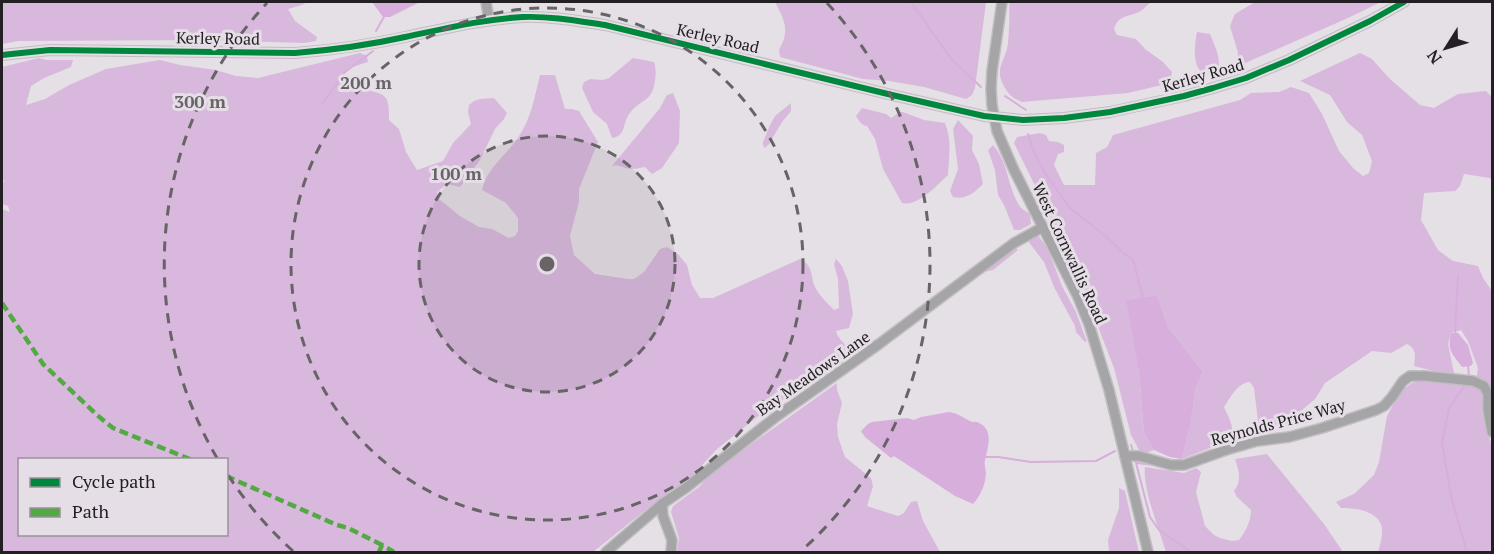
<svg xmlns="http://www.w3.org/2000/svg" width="1494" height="554" font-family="'PT Serif',serif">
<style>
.forest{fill:#d9b8dd;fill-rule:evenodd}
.water{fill:#d8aedd}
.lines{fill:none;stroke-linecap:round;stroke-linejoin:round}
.stream{stroke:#d8aedd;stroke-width:2}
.minor-casing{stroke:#c1bec1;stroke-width:12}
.minor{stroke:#a5a4a6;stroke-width:9}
.quiet{stroke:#53aa43;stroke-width:4.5;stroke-dasharray:9 4.5;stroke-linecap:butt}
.cycleway-casing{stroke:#e6dee7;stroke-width:10}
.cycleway{stroke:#00873e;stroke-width:6}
.ring{fill:none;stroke:#676367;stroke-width:3;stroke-dasharray:10 8}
.labels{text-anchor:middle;stroke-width:6;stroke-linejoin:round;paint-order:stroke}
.street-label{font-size:16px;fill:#232023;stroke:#e6dee7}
.centre{fill:#676367;stroke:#e6dee7;stroke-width:3}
.ring-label{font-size:18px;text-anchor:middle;font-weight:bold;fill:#676367;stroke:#e6dee7;stroke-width:6;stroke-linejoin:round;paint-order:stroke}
</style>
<rect width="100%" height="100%" fill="#e5e0e5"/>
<g class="forest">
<path d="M2,2h305l-5,3 -14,4 7,12 22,16 -1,4 -12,2 -96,-3 -190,1 -16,3z"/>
<path d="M775,2h211l-11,86 -3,7 -6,4 -42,-12 -35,-6 -26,-2 -83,-22 -1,-7c11,-19 6,-29 -4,-48z"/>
<path d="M1009,2h142c-4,3 -8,8 -12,10 -11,5 -21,3 -25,17l3,6 19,4 9,10 18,13 9,10 -1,7 -5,5 -38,9 -106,9c-9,-4 -12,-6 -17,-14 -12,-20 0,-25 3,-44 1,-14 2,-28 1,-42z"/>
<path d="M1255,2h126l-33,16 -112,49 2,-14 -8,-27 5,-12z"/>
<path d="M1197,32l13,2c5,12 13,28 7,41l-6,1c-5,-2 -10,-4 -13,-8 -5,-10 -3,-26 -1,-36z"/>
<path d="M360,53l7,3 1,6 -19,6 -5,4c8,25 37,14 43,28 2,5 2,14 2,20l10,9 7,23 11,18 26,-9 10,-18 18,-19 -3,-12 1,-7 5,-4 6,-2 14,-1 13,15 -3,6 -9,10 -15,31 -20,27 -13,-3 -10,8 2,7 21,17 19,11 13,2 17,9 6,-2 3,-5v-13l-12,-15 -24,-13c4,-22 26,-36 37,-54 12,-17 16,-41 21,-61h15l10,34h7l7,2 19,31 -19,47v13l-9,34 4,19 21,19 33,5h6l10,-7 16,-23 7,-2 11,7 9,11 5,20 8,13h13l87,-39c14,7 10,16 15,28 4,8 13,17 19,23l5,-2 -1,-29 -4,-15 2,-5 6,7 6,15 5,33 -4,14 -13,3c2,9 10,12 14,21l-10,13 -5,4 -68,40 -50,40 -27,29 -32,22 -65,52h-591v-343l8,3 -2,-6 -6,-2v-15l2,-9h-2v-113l37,-9 7,2h27l-2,7 -27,11 -13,8 -5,19 19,-6 24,-14 37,-16 54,-9 20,5 36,5 20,6 22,2zM20,460h206v74h-206z"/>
<path d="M1360,53l12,6 18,20 30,26 14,3 24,-14 28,-3 6,6v83l-2,-2 -26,-4 -4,12 -5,5 -31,2 -3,27 17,30 15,11 25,5 5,12 9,13v121l-6,-3 2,25 4,11v107h-114c2,-7 5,-16 4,-24 -3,-18 -28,-20 -41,-20l-5,-6 18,-8 20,-19 5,-13 8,-46 13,-24 12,-9 13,-3 50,5 3,-17 -10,-27 -7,-11 -10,3 -3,11 6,29h-13l-27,-7c1,-10 3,-17 -7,-22l-16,9 -19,-2 -47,32 -10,16 -26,22 -24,9 -6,-1 -5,-41 -4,-6c-13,1 -19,15 -26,25 5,11 12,22 6,33l-48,19 8,-33 6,-39 7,-15 -35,-45 -11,-32 -30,5 12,72 5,61 10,17 -8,3 -7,-3 -8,-15 -17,-67 -38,-98 -62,-127 3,-6 23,-4 6,2 3,6 9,1 6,3v7l-6,2 -4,11 10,20h31l1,-32 11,-6 6,-12 127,-35 11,-7 28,-1 12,-5 18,6 13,21 17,37 14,17 10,8 6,-3 3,-12 -10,-26 -15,-13 -17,-27 -30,-14z"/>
<path d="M633,58l21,4c2,7 2,11 1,19 -3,22 -15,18 -25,32 -8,9 -3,23 -18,25l-5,-14 -14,-12 -11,-24 2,-6 6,-3 12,1 7,-2z"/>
<path d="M673,93l7,18 -1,32 -17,25 -10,6 -7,-7c-6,1 -13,3 -19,1 -6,-2 -8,-3 -14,-2l48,-58 7,-13z"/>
<path d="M791,103v8l-9,11 -13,22 -4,4 -2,-3v-3l7,-17 5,-9z"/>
<path d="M862,108l24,6 5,4 9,-6h3l21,8 21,3c7,16 4,35 3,52 -11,10 -30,32 -46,28l-19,-34 -8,-30 -8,-13c-6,-1 -8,-5 -11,-10z"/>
<path d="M958,120l15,16 -1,14 7,14 4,20c-9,9 -17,16 -30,13l-3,-6 8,-22 -5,-40z"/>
<path d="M993,145c16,19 14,40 26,60 2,4 7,6 11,9l1,10 -11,6h-6l-10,-25 -6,-10 -3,-25 -7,-20z"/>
<path d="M1037,234l11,15 14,37 14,26 11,30 -3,-1 -8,-9 -1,-6 -21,-39 -10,-25 -16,-21 1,-3z"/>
<path d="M1012,248h4l2,2 -25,20 -9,2 6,-9z"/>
<path d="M837,383v7l5,13 -5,21 1,13 7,20 26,21 2,8 -6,20 31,10 6,-3 7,-11 6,-1 6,20 17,31h-263l2,-14 -8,-26 2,-6 26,-19 13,-15z"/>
<path d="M1267,454l57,70 19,28h-177c-6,-20 -24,-65 -21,-85l39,6 12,-5 5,4 -5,20 9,34 9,9 6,3 12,3 7,-1c7,-9 12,-19 12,-30l-14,-13 -3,-6c8,-10 5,-21 1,-32z"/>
<path d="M1119,488l6,3 14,61h-30l-1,-12 11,-32z"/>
</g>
<g class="water">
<path d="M372,2h48l-30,15h-7z"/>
<path d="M1157,295l11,32 35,45 -7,15 -6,39 -8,33 -12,-2 -16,-7 -10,-17 -5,-61 -13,-72z"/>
<path d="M1451,333h7l10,12 5,18 -2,3 -9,1c-10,-14 -15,-16 -11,-34z"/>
<path d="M949,412c11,2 11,4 21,9 8,3 2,-1 9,2 16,7 8,27 6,37 -1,5 1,10 1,14 -1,12 -6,22 -13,30l-18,-8 -61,-40 -3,2 -26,-21 -4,-6 7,-7 4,-2 35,-4 7,2 7,-3z"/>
</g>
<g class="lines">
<g class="stream">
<path d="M911,2l41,58 29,27"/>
<path d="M376,31l9,-16"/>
<path d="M1005,96l21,14"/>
<path d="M322,104l23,-32 28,-21"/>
<path d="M1028,134l6,19 11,20 24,34 40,32 13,13 11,8 10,38"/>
<path d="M1456,334l-1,-3 3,-55"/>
<path d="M1468,365l1,12"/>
<path d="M1466,384l-17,24 -7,35 10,57 15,52"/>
<path d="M1131,445l2,6"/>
<path d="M983,457h15l33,5 65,-1 19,-10"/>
<path d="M1135,459l15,58 9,13 28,19 2,3"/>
<path d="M1137,463l18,2"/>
</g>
<defs>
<g id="minor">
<path d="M486,2l3,18"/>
<path d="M1002,2l-10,69 -1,18 1,16 5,26 17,39 64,127 11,27 20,66 39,162"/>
<path d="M2,55l48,-5 245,3c37,-3 74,-8 110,-16 39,-8 78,-18 118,-20 28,-1 55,4 82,8l287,70 92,21 39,4 41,-2 46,-6 74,-16 29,-8 33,-10 43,-18 81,-39 34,-19"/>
<path d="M1125,456h14l32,9h13l42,-15 31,-9 32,-4 33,-9 54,-18 8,-4 8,-9 11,-16 7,-5h15l48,5 11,5 4,8v16l4,22"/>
<path d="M662,504l1,12 9,24 -1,12"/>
<path d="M606,552l56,-48 25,-17 90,-71 102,-72 135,-101 29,-16"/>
</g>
</defs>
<use href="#minor" class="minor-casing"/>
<use href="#minor" class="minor"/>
<g class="quiet">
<path d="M2,303l41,61 54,51 16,13 79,32"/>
<path d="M226,476l111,49 11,3 34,17"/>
<path d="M379,552l3,-7 12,7"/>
</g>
<defs>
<path id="cycleway" d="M2,55l48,-5 245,3c37,-3 74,-8 110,-16 39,-8 78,-18 118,-20 28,-1 55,4 82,8l287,70 92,21 39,4 41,-2 46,-6 74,-16 29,-8 33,-10 43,-18 81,-39 34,-19"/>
</defs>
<use href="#cycleway" class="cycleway-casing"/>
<use href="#cycleway" class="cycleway"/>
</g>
<circle cx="547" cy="264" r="128" fill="#676367" fill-opacity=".12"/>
<g class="ring">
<circle cx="547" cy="264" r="128"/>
<circle cx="547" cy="264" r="256"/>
<path d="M293 551A383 383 0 0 1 228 475M217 458A383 383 0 0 1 267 3M827 3A383 383 0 0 1 801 551"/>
</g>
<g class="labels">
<g class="street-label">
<text transform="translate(218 38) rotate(1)" y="6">Kerley Road</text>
<text transform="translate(718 38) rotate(13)" y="6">Kerley Road</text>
<text transform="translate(1203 75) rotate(-16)" y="6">Kerley Road</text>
<text transform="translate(1070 253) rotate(65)" y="6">West Cornwallis Road</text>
<text transform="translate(813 373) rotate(-35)" y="6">Bay Meadows Lane</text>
<text transform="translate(1278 422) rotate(-15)" y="6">Reynolds Price Way</text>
</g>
</g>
<circle cx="547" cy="264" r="9" class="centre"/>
<g class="ring-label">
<text x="366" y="89">200 m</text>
<text x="200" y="108">300 m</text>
<text x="456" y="180">100 m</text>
</g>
<rect width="1494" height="554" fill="none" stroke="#232023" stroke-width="6"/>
<rect x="18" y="458" width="210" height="78" fill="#e6dee7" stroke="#989299" stroke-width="1.5"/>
<rect x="30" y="478" width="30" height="9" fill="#00873e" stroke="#989299" stroke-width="1.5"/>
<text x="72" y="488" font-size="18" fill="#232023">Cycle path</text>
<rect x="30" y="508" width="30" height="9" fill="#53aa43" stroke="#989299" stroke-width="1.5"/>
<text x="72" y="518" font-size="18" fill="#232023">Path</text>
<g transform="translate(1446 48) rotate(233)" stroke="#e6dee7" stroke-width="4.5" paint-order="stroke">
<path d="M0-4.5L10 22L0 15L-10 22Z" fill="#232023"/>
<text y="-9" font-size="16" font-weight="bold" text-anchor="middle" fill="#232023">N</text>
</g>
</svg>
